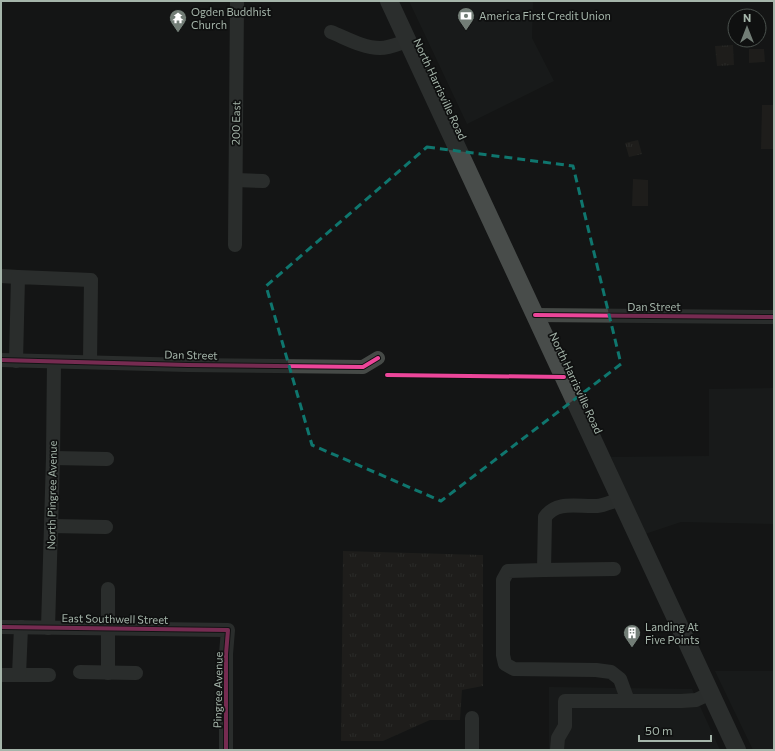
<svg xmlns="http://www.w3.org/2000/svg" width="775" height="751" font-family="Commissioner,sans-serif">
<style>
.built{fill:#1e201f}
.grass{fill:url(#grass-tufts)}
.garden{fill:#2a2722}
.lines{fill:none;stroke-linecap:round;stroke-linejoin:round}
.minor{stroke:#464a47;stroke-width:14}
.major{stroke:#484c4a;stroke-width:18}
.cycleway-casing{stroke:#0f1010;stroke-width:6}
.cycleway{stroke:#ed469a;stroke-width:4}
.marked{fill:none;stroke:#0f766e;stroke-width:3;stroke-dasharray:8 5;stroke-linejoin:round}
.labels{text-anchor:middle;stroke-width:3.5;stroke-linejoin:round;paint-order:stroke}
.poi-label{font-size:11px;fill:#a5b5aa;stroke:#0f1010;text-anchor:start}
.street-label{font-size:11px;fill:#a5b5aa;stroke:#0f1010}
</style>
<defs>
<pattern id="grass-tufts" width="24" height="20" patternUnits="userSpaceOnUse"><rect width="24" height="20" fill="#2a2722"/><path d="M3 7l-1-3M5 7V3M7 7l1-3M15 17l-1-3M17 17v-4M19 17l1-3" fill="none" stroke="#46443f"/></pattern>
</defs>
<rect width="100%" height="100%" fill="#141515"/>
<g class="built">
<path d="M409,1h124l-1,37 22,43 -87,43z"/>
<path d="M774,388v136l-93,-2 -36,12 -34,-77 98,-1v-67z"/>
<path d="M715,671h59v79h-21z"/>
<path d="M549,687l143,2 28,61h-171z"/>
</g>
<g class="grass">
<path d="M733,45l1,20 -17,1 -2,-20z"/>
<path d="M638,140l4,14 -13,3 -4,-14z"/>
<path d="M343,551l140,4v131l-21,4 -2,30h-30l-47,21h-42z"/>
</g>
<g class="garden">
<path d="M749,49h15l1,13 -16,1z"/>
<path d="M762,105h12v44h-13z"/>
<path d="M633,179l15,1v26h-16z"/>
</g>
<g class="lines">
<g class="minor">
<path d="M331,32c15,6 32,16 49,16 9,0 18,-4 27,-7"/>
<path d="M236,180l27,1"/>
<path d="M235,245l2,-244"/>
<path d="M1,276l17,1"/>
<path d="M535,315l239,2"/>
<path d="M1,360l187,5 175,2 15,-9"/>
<path d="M16,361l2,-84 73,3 -1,82"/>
<path d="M53,458l54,1"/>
<path d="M621,499c-8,2 -16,6 -24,7 -19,1 -40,-6 -52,11l-1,53 -36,1 -5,9v75l2,9 9,5 82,1 15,2 9,7 8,22"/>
<path d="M51,526l55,1"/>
<path d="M544,570l70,-1"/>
<path d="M108,589v84"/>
<path d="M1,627l227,3 -2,24v96"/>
<path d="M48,628l5,-170 1,-96"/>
<path d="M80,672l56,1"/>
<path d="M1,675h48"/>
<path d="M19,675l2,-48"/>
<path d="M472,750v-32"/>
<path d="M557,750l1,-12 7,-12v-25h116l15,-1 15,-7"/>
</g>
<path class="major" d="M389,1l348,749"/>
<defs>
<g id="cycleway">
<path d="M535,315l239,2"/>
<path d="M1,360l187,5 175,2 15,-9"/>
<path d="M387,375l177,2"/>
<path d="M1,627l227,3 -2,24v96"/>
</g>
</defs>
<use href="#cycleway" class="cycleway-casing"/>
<use href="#cycleway" class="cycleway"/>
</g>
<path d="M0 0H775V751H0ZM427,147l146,19 48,198 -180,137 -129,-56 -46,-159z" fill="#141515" fill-opacity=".55" fill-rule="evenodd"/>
<path class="marked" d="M427,147l146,19 48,198 -180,137 -129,-56 -46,-159z"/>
<defs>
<symbol id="bank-pin" viewBox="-11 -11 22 30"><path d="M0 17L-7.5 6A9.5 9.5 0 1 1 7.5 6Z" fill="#727d76" stroke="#0f1010"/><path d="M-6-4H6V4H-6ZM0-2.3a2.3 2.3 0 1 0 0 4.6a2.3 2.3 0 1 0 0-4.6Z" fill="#fff"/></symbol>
<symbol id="temple-pin" viewBox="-11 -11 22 30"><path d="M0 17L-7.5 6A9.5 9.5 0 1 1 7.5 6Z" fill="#727d76" stroke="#0f1010"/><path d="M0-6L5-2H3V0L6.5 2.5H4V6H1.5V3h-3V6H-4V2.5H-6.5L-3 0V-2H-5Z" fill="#fff"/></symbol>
<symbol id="building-pin" viewBox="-11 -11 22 30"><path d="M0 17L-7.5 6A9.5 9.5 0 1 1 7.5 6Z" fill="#727d76" stroke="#0f1010"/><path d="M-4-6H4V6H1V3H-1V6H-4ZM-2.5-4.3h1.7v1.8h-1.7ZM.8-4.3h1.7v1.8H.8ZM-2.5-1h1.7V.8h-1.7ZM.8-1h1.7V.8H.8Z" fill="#fff"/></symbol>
</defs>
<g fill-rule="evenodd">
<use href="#bank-pin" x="456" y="6" width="20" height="27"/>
<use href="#temple-pin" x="168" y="8" width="20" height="27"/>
<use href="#building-pin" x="622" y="623" width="20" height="27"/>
</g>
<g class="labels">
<g class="poi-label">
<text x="191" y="16">Ogden Buddhist<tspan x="191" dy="13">Church</tspan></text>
<text x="479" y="20">America First Credit Union</text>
<text x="645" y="631">Landing At<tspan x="645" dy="13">Five Points</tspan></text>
</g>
<g class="street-label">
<text transform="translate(440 89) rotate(65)" y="4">North Harrisville Road</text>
<text transform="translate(236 123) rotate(-89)" y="4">200 East</text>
<text x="654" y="311">Dan Street</text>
<text transform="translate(191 355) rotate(1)" y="4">Dan Street</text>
<text transform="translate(576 383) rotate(65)" y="4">North Harrisville Road</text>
<text transform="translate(52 495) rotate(-89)" y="4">North Pingree Avenue</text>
<text transform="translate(115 619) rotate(1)" y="4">East Southwell Street</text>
<text transform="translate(218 690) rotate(-89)" y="4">Pingree Avenue</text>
</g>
</g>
<rect width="775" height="751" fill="none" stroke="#a5b5aa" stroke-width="4"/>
<g transform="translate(747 28)"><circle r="19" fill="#0f1010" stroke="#4b524e"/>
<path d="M0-3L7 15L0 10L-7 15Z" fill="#727d76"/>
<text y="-6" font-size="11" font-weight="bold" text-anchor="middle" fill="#a5b5aa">N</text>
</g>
<path d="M639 735v6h72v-6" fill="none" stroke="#a5b5aa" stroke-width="2"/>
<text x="645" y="735" font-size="12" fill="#a5b5aa" stroke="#0f1010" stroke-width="3" paint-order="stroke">50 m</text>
</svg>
